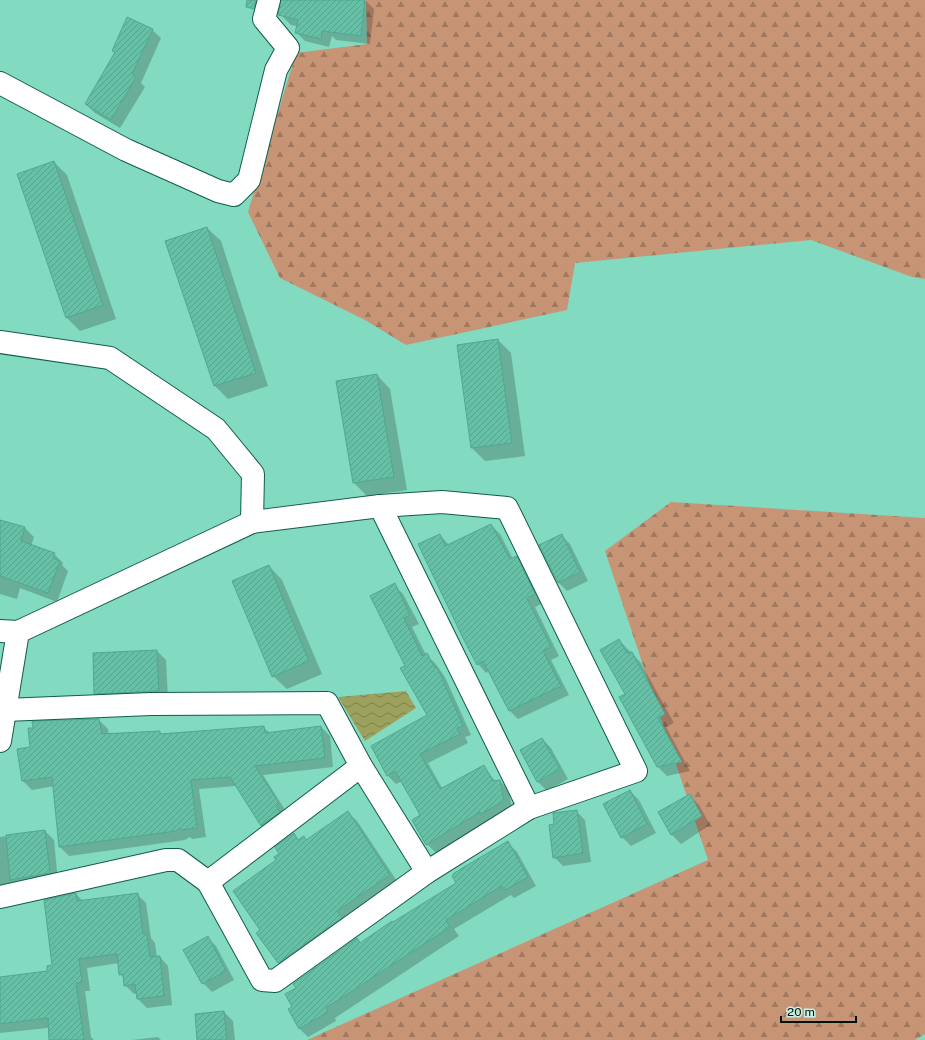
<svg xmlns="http://www.w3.org/2000/svg" width="925" height="1040" font-family="'Public Sans',sans-serif">
<style>
.forest{fill:url(#forest-firs)}
.water{fill:url(#water-waves)}
.shadow{fill:#0003}
.building{fill:url(#building-hatch);stroke:#4fa890}
.lines{fill:none;stroke-linecap:round;stroke-linejoin:round}
.minor-casing{stroke:#125c4b;stroke-width:24}
.minor{stroke:#fff;stroke-width:22}
</style>
<defs>
<pattern id="forest-firs" width="22" height="20" patternUnits="userSpaceOnUse"><rect width="22" height="20" fill="#c79576"/><path d="M5 1l3.5 6h-7zM16 11l3.5 6h-7z" fill="#9f785f"/></pattern>
<pattern id="water-waves" width="16" height="10" patternUnits="userSpaceOnUse"><rect width="16" height="10" fill="#9ca25d"/><path d="M0 5q4-4 8 0t8 0" fill="none" stroke="#7d834b"/></pattern>
<pattern id="building-hatch" width="6" height="6" patternUnits="userSpaceOnUse"><rect width="6" height="6" fill="#67bfa6"/><path d="M-1 1l2-2M0 6l6-6M5 7l2-2" fill="none" stroke="#58a38e"/></pattern>
</defs>
<rect width="100%" height="100%" fill="#82dac0"/>
<g class="forest">
<path d="M366,0h559v279l-13,-2 -101,-37 -236,23 -8,47 -161,35 -41,-25 -85,-42 -32,-66 48,-159 71,-9z"/>
<path d="M671,502l254,16v516l-10,6h-608l401,-180 -103,-309z"/>
</g>
<path class="water" d="M406,691l10,17 -51,33 -27,-44z"/>
<g class="shadow">
<path d="M286,0h79l9,9 -4,35 -34,-4 -4,-4 -3,11 -24,-6 -9,-9 1,-6 -6,-1 -9,-9z"/>
<path d="M152,30l9,8 -20,45 4,4 -25,41 -25,-15 -9,-9 30,-51 -3,-3z"/>
<path d="M54,162l13,13 49,144 -36,12 -13,-13 -49,-144z"/>
<path d="M207,228l14,13 47,145 -40,13 -13,-13 -49,-144z"/>
<path d="M498,340l13,13 14,103 -40,5 -13,-13 -14,-103z"/>
<path d="M377,375l13,14 17,101 -40,6 -13,-13 -17,-101z"/>
<path d="M0,521l25,7 9,9 -3,9 23,8 9,9 -1,2 6,6 -11,31 -37,-14 -3,11 -17,-5z"/>
<path d="M491,525l9,9 13,25 3,-2 9,9 18,37 -8,4 24,49 -8,4 18,35 -51,24 -9,-9 -20,-39 -3,2 -8,-9 -38,-129 9,10z"/>
<path d="M561,535l9,9 18,37 -21,10 -9,-9z"/>
<path d="M269,566l13,14 40,94 -35,15 -14,-13z"/>
<path d="M394,585l9,9 16,30 -7,3 14,28 9,8 10,14 26,58 -6,2 3,6 -40,20 14,25 41,-22 13,16 4,-1 9,9 3,20 -22,11 -54,32 -9,-9 -6,-29 -19,-34 -6,3 -9,-9 41,-60 -22,-49z"/>
<path d="M619,640l22,23 33,60 -8,4 24,44 -23,5 -9,-9 -32,-72z"/>
<path d="M157,651l9,9 2,39 -64,3 -9,-9z"/>
<path d="M99,720l9,9 1,5 51,-2 2,2 102,-6 6,5 51,-6 9,9 3,31 -70,8 24,38 -16,21 -9,-9 -26,-39 -37,3 7,48 -14,2 -2,-2 -5,3 -116,16 -9,-9 -6,-61 -22,4 -9,-9 8,-33z"/>
<path d="M542,739l9,9 17,31 -21,12 -9,-9 -17,-31z"/>
<path d="M630,791l9,9 17,33 -25,13 -9,-9z"/>
<path d="M690,796l9,9 11,20 -29,19 -9,-9 -12,-23z"/>
<path d="M576,811l9,9 6,42 -28,4 -9,-9 1,-32z"/>
<path d="M348,813l9,8 42,63 -111,88 -9,-9 -21,-30 4,-3 16,-69 15,-27 7,7 4,-3 3,3z"/>
<path d="M45,831l9,9 4,42 -58,9v-54z"/>
<path d="M508,843l9,9 19,34 -22,12 -3,-3 -57,34 5,7 -124,82 1,3 -28,16 -9,-9 -5,-21 3,-19 60,-49 4,4 96,-60z"/>
<path d="M76,894l7,7 54,-7 9,9 5,35 4,5 2,15 3,-1 8,9 4,39 -25,3 -9,-9 -1,-6 -3,1 -9,-9 -1,-7 -4,-4 -1,-11 -32,5 3,23h-5l6,46 3,3h-35l-2,-13 -57,6v-55l49,-6 4,-6z"/>
<path d="M207,937l9,9 18,34 -22,12 -9,-9z"/>
<path d="M224,1012l9,9 2,19h-37l-2,-25z"/>
<path d="M158,1037l3,3h-29z"/>
</g>
<g class="building">
<path d="M247,0h9l-2,9 -8,-2z"/>
<path d="M281,0h84l-4,36 -39,-5 -1,8 -26,-6 3,-13 -20,-5z"/>
<path d="M127,17l26,12 -21,45 4,3 -25,43 -26,-16 30,-52 -3,-1z"/>
<path d="M54,161l49,144 -37,13 -49,-144z"/>
<path d="M207,227l49,146 -42,13 -49,-145z"/>
<path d="M498,339l14,104 -41,5 -14,-103z"/>
<path d="M377,374l17,103 -41,6 -17,-102z"/>
<path d="M0,520l25,7 -4,14 34,12 -2,5 7,3 -12,32 -48,-17z"/>
<path d="M491,524l19,35 7,-3 18,38 -8,4 24,49 -8,4 18,35 -52,25 -26,-50 -6,4 -14,-27 -45,-94 22,-10 5,12z"/>
<path d="M562,534l18,38 -22,11 -19,-38z"/>
<path d="M269,565l40,96 -37,16 -40,-96z"/>
<path d="M395,583l15,32 -6,3 18,38 5,-3 8,15 2,-1 26,59 -6,2 3,6 -40,20 20,35 44,-24 9,16 7,-1 4,21 -23,13 -1,-2 -54,33 -14,-25 8,-5 -25,-44 -8,5 -16,-30 56,-31 -27,-47 5,-2 -35,-70z"/>
<path d="M619,639l8,14 5,-1 33,62 -7,4 24,44 -25,5 -38,-70 6,-3 -25,-44z"/>
<path d="M157,650l2,41 -65,3 -1,-41z"/>
<path d="M99,719l3,15 58,-3v3l104,-8 1,7 56,-7 4,32 -70,8 24,37 -3,3 4,6 -19,14 -31,-49 -39,3 6,48 -15,2 -2,-2 -4,3 -117,16 -7,-70 -30,4 -5,-32 13,-2 -2,-19h5l-1,-7z"/>
<path d="M542,738l18,31 -23,13 -17,-32z"/>
<path d="M630,790l17,34 -26,14 -18,-34z"/>
<path d="M690,794l12,22 -31,19 -13,-23z"/>
<path d="M577,810l6,43 -30,5 -4,-33 5,-1 -1,-11z"/>
<path d="M348,811l42,64 -53,36 5,7 -64,45 -22,-30 4,-3 -27,-39 43,-31 -2,-3 5,-3 -4,-7 19,-14 4,7 6,-4 2,4z"/>
<path d="M45,830l5,43 -40,7 -4,-45z"/>
<path d="M508,841l20,36 -23,13 -3,-4 -56,34 4,7 -124,81 2,4 -29,17 -11,-20 4,-2 -7,-13 11,-6 -3,-4 64,-46 3,5 32,-22 1,1 63,-39 -4,-7 2,-3z"/>
<path d="M76,893l1,8 61,-8 5,41h4l3,23 10,-1 4,40 -27,3 -2,-15 -11,2 -1,-12 -4,1 -2,-21 -38,5 3,23 -6,1 8,57h-35l-1,-22 -48,6v-47l47,-6v-5l5,-1 -8,-65z"/>
<path d="M208,936l18,35 -24,13 -19,-34z"/>
<path d="M224,1011l3,29h-30l-2,-26z"/>
</g>
<g class="lines">
<defs>
<g id="minor">
<path d="M0,83l126,67 92,41 16,4 15,-15 27,-110 12,-22 -24,-29 5,-19"/>
<path d="M0,342l110,16 106,71 37,45 -1,48"/>
<path d="M380,506l149,302"/>
<path d="M0,631l18,1 234,-110 128,-16 62,-4 65,6 129,263 -107,37 -102,64 -66,-106 -34,-63 -176,1 -146,6"/>
<path d="M0,741l18,-109"/>
<path d="M208,882l153,-116"/>
<path d="M0,897l166,-37h12l30,22 54,98 13,1 152,-109"/>
</g>
</defs>
<use href="#minor" class="minor-casing"/>
<use href="#minor" class="minor"/>
</g>
<path d="M781 1016v6h75v-6" fill="none" stroke="#00150f" stroke-width="2"/>
<text x="787" y="1016" font-size="12" fill="#00150f" stroke="#c8f1e3" stroke-width="3" paint-order="stroke">20 m</text>
</svg>
